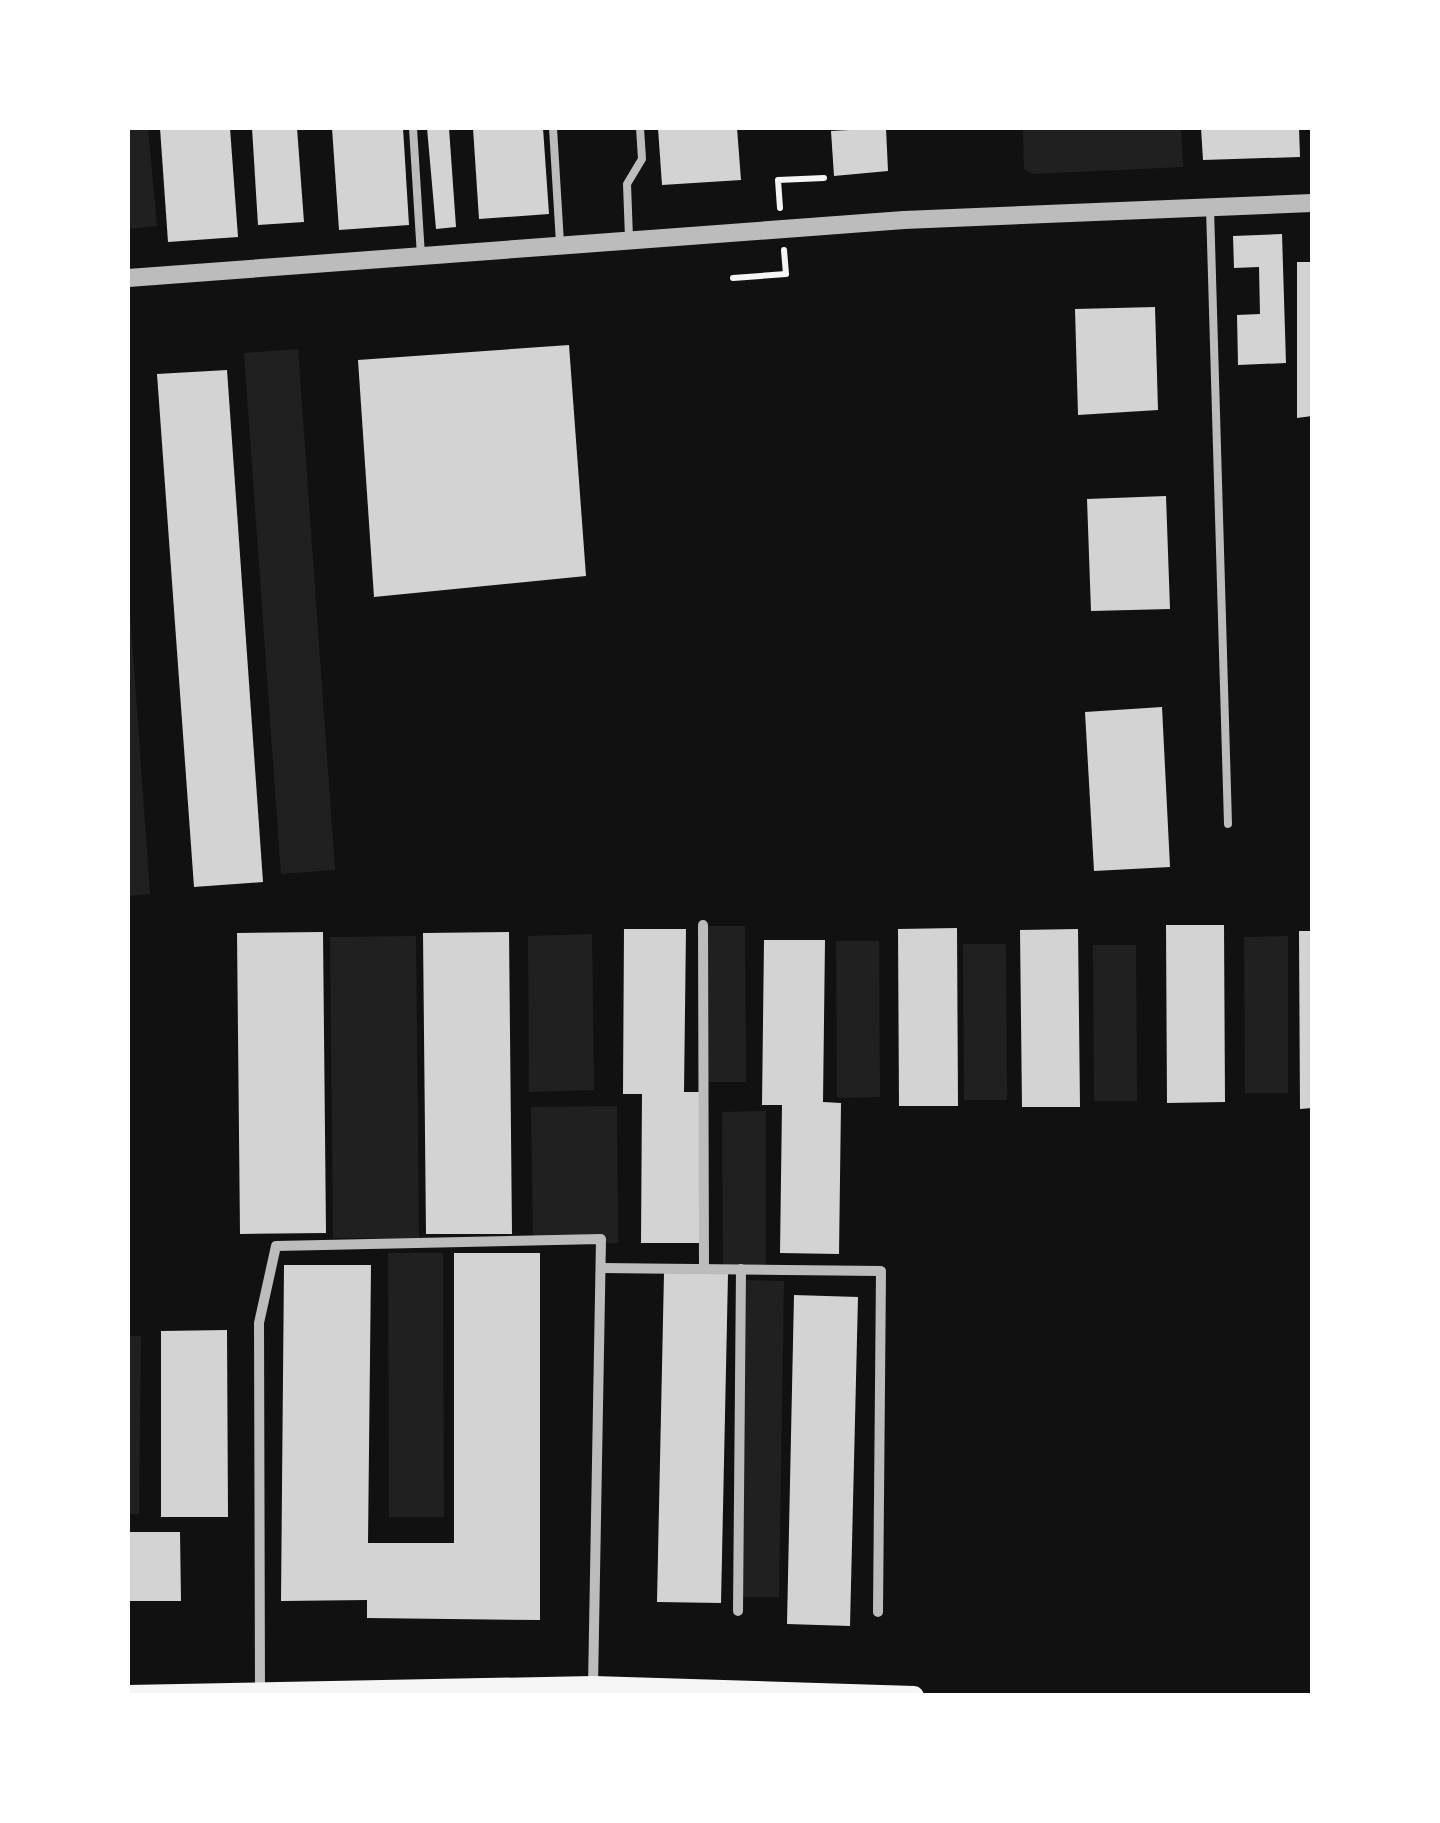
<svg xmlns="http://www.w3.org/2000/svg" width="1440" height="1823" font-family="'Fira Sans',sans-serif">
<style>
.green{fill:#202020}
.building{fill:#d3d3d3}
.lines{fill:none;stroke-linecap:round;stroke-linejoin:round}
.path{stroke:#f5f5f5;stroke-width:6}
.service{stroke:#bcbcbc;stroke-width:8}
.minor{stroke:#bcbcbc;stroke-width:10}
.tertiary{stroke:#bcbcbc;stroke-width:18}
.secondary{stroke:#f5f5f5;stroke-width:20}
</style>
<rect width="100%" height="100%" fill="#111"/>
<g class="green">
<path d="M128,128h20l9,98 -29,3z"/>
<path d="M1023,128h158l2,39 -151,7 -8,-5z"/>
<path d="M298,349l37,521 -54,4 -37,-521z"/>
<path d="M128,583l22,311 -22,2z"/>
<path d="M702,926h43l1,156h-43z"/>
<path d="M592,934l2,156 -65,2 -1,-156z"/>
<path d="M416,936l3,302h-86l-3,-301z"/>
<path d="M1288,936v157h-43l-1,-156z"/>
<path d="M836,941h43l1,156 -43,1z"/>
<path d="M963,944h43l1,156h-43z"/>
<path d="M1093,945h43l1,156h-43z"/>
<path d="M617,1106l1,137 -85,1 -2,-137z"/>
<path d="M766,1111v157h-43l-1,-156z"/>
<path d="M388,1253h55l1,264h-55z"/>
<path d="M740,1280l44,1 -5,316h-44z"/>
<path d="M128,1336h13l-2,178h-11z"/>
</g>
<g class="building">
<path d="M160,128h70l8,109 -70,5z"/>
<path d="M252,128h45l7,94 -46,3z"/>
<path d="M332,128h71l6,97 -70,5z"/>
<path d="M427,128h22l7,99 -20,2z"/>
<path d="M473,128h70l6,86 -70,5z"/>
<path d="M658,128h79l4,52 -79,5z"/>
<path d="M886,128l2,43 -54,5 -3,-45z"/>
<path d="M1201,128h98l1,29 -97,3z"/>
<path d="M1282,234l4,129 -48,2 -1,-50 23,-1 -1,-47 -25,1 -1,-32z"/>
<path d="M1297,262h15v154l-15,2z"/>
<path d="M1155,307l3,103 -80,5 -3,-106z"/>
<path d="M569,345l17,231 -212,21 -16,-237z"/>
<path d="M227,370l36,512 -69,5 -37,-513z"/>
<path d="M1166,496l4,113 -79,2 -4,-112z"/>
<path d="M1162,707l8,160 -76,4 -9,-159z"/>
<path d="M1166,925h58l1,177 -58,1z"/>
<path d="M957,928l1,178h-59l-1,-177z"/>
<path d="M624,929h62l-2,163h17l-1,151h-59l1,-149h-19z"/>
<path d="M1078,929l2,178h-58l-2,-177z"/>
<path d="M1299,931h13v177l-12,1z"/>
<path d="M323,932l3,301 -86,1 -3,-301z"/>
<path d="M509,932l3,302h-86l-3,-301z"/>
<path d="M764,940h61l-2,162 18,1 -2,151 -59,-1 2,-148h-20z"/>
<path d="M454,1253h86v367l-173,-2v-18l-86,1 3,-336h87l-3,278h86z"/>
<path d="M664,1273l64,1 -7,329 -64,-1z"/>
<path d="M794,1295l64,2 -8,329 -63,-2z"/>
<path d="M227,1330l1,187h-67v-186z"/>
<path d="M128,1532h52l1,69h-53z"/>
</g>
<g class="lines">
<g class="path">
<path d="M780,208l-2,-28 46,-2"/>
<path d="M733,278l53,-4 -2,-24"/>
</g>
<g class="service">
<path d="M413,128l8,128"/>
<path d="M553,128l7,115"/>
<path d="M1210,208l18,616"/>
<path d="M629,238l-2,-54 15,-25 -2,-31"/>
</g>
<g class="minor">
<path d="M703,925l1,343"/>
<path d="M601,1268l280,3 -3,341"/>
<path d="M738,1611l3,-342"/>
<path d="M260,1694l-1,-371 17,-77 325,-7 -8,447"/>
</g>
<path class="tertiary" d="M128,278l776,-58 408,-17"/>
<path class="secondary" d="M128,1695l465,-9 321,10"/>
</g>
<rect width="1440" height="1823" fill="none" stroke="#ffffff" stroke-width="260"/>
</svg>
